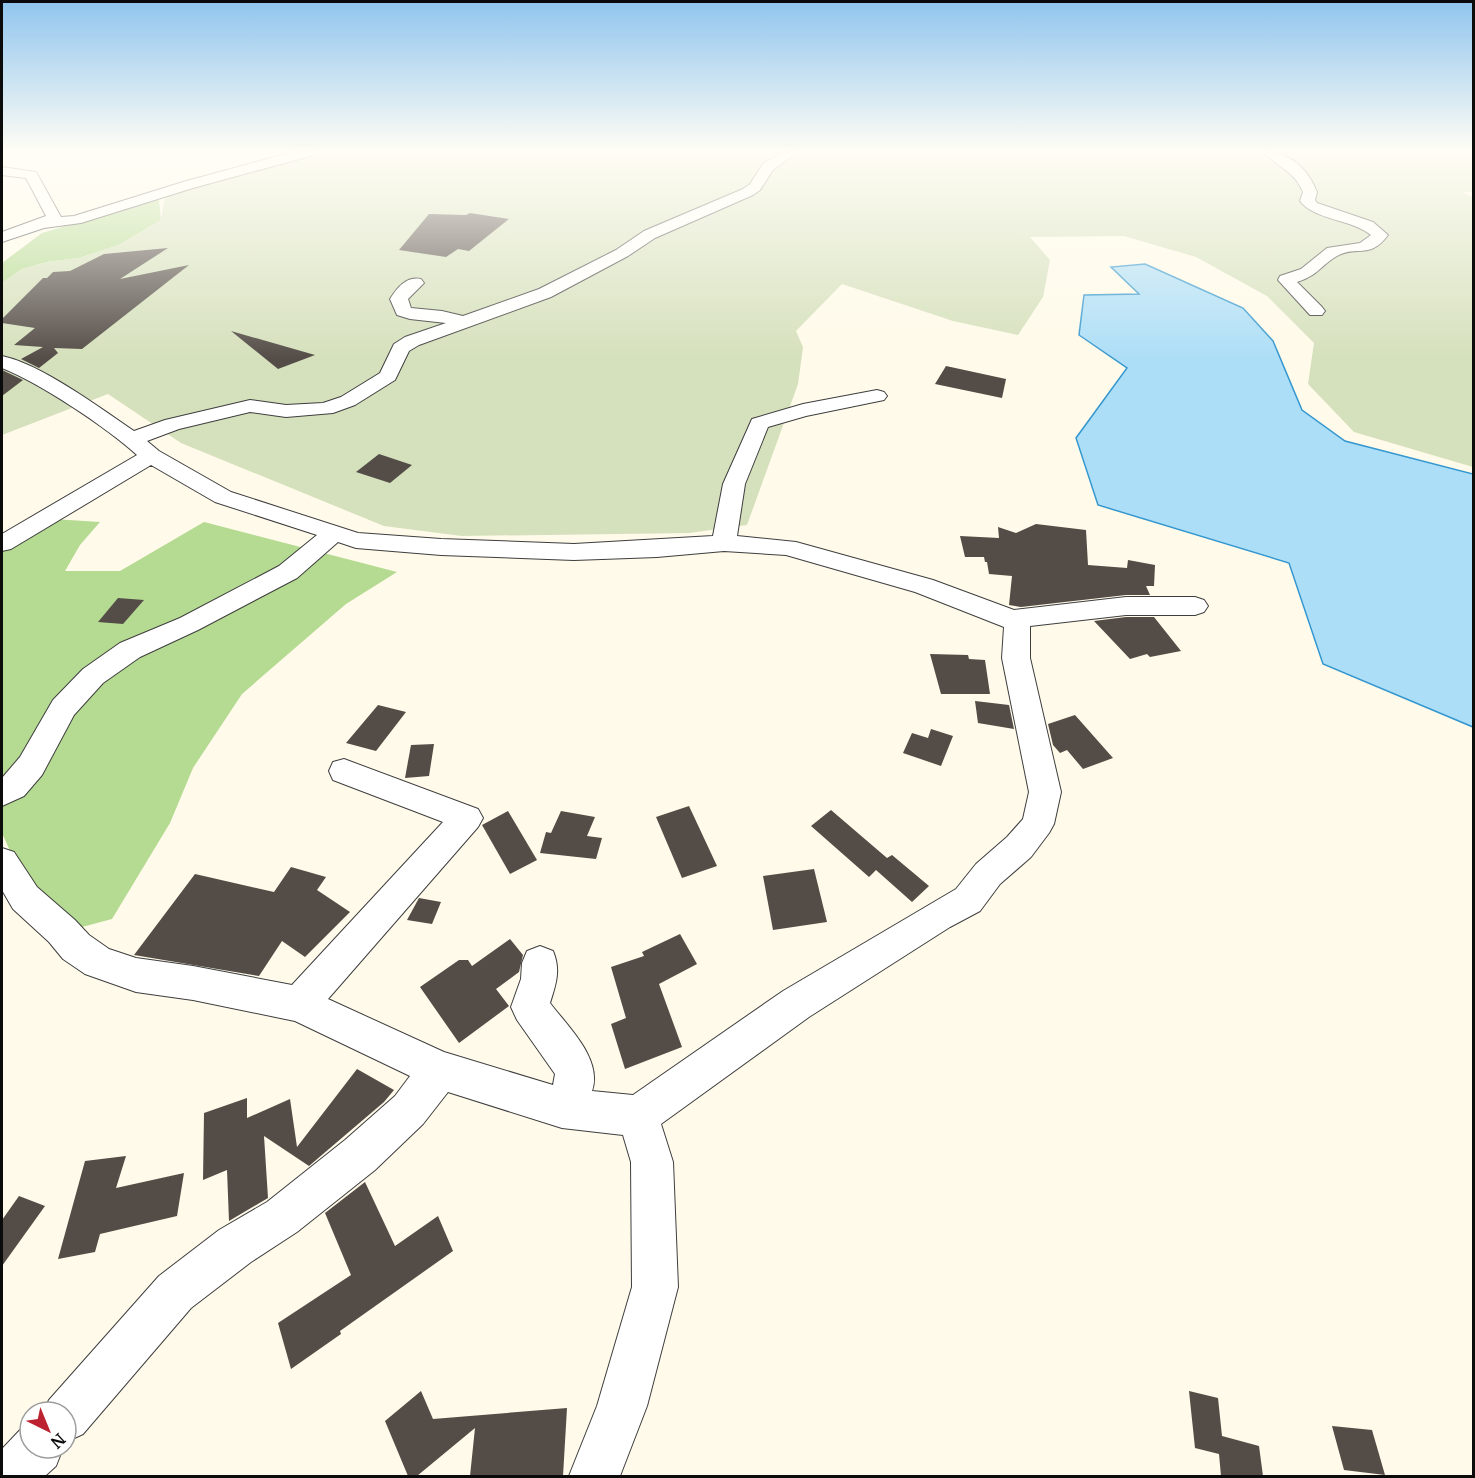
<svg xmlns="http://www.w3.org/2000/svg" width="1475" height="1478" font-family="Merriweather,serif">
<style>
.forest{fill:#b5da92}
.cemetery{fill:#d5e0bc}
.water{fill:#addef7;stroke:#3497cf;stroke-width:1.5}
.building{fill:#544c47}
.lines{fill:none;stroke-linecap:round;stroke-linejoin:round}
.minor-casing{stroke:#3e3e3e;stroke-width:2}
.minor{fill:#fff;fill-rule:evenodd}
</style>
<rect width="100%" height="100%" fill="#fffae9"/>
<g class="forest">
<path d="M152,200h7l2,20 -42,25 -40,13 -32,4 -25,7 -20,14v-20l40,-30z"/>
<path d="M53,519l47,3 -20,23 -15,26h55l84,-49 193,50 -51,32 -104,90 -49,74 -23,55 -58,96 -41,11 -42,-37 -27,-60v-299z"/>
</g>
<path class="cemetery" d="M320,152h1153v40h-11l12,6 -1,269 -119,-35 -46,-48 6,-41 -47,-47 -71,-39 -72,-21 -94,1 20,23 -7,37 -25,38 -65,-14 -111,-37 -46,47 7,16 -5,37 -51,141 -58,8 -227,3 -78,-10 -203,-83 -73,-49 -106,41v-152l20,-14 25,-7 32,-4 40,-13 42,-25 4,-24 95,-29z"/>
<path class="water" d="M1145,264l98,44 30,33 29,69 43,31 128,33v253l-150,-63 -34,-101 -191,-58 -22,-67 51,-70 -48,-33 5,-40 55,-1 -28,-27z"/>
<g class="building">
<path d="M470,213l39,6 -40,32 -11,-2 -12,8 -47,-7 30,-36 37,1z"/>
<path d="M168,248l-48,31 69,-14 -107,84 -28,-1 4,5 -19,15 -18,-9 22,-12 -29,-2 21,-17 -33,-5v-4l41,-41h4l6,-6 17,-1 34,-17z"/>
<path d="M231,331l84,24 -37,14z"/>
<path d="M946,366l60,13 -4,19 -67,-14z"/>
<path d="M2,370l21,10 -21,16z"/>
<path d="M379,454l33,11 -22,18 -34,-11z"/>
<path d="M1036,524l50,6 2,35 39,3 1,-8 27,5 -1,21h-8l4,9h-24l-105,12 -12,-2 3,-29 -23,-2 -2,-12h-2l-1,-5h-19l-5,-21 39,2 -1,-11 18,6z"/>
<path d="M118,598l26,2 -21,24 -25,-2z"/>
<path d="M1126,617h28l27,34 -31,6 -3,-3 -17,5 -36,-38z"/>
<path d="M930,654l38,1 1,4 16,1 5,34h-49z"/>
<path d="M975,701l34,4 5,24 -36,-6z"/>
<path d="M378,705l28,7 -30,39 -30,-8z"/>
<path d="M1075,715l38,43 -30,11 -16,-19 -7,3 -7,-8 -5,-21z"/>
<path d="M931,729l22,7 -12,30 -38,-13 9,-20 16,5z"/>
<path d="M434,744l-5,32 -24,2 6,-33z"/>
<path d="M689,806l28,60 -35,12 -26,-61z"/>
<path d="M831,810l56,48 5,-3 37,31 -17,16 -36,-32 -7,7 -58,-51z"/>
<path d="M508,811l29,49 -27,14 -28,-49z"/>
<path d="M561,811l34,6 -8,19 15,2 -6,21 -56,-6 6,-21 5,1z"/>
<path d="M291,867l35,10 -9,13 33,22 -45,45 -23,-16 -23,35 -125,-21 61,-81 79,18z"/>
<path d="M814,869l13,53 -54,8 -10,-54z"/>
<path d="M419,898l22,4 -9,22 -25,-4z"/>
<path d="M680,934l17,30 -38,20 23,63 -57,22 -14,-45 15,-6 -15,-51 33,-11 -2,-4z"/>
<path d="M510,939l13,16 -4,17 -23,17 13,17 -50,37 -39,-56 39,-27h9l4,6z"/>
<path d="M357,1069l37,21 -10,12 -75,64 -45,-30 4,62 -39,23 -2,-51 -24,10 1,-67 43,-15v20l43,-19 7,48z"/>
<path d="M126,1156l-10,32 68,-15 -7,43 -77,18 -5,18 -37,7 27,-98z"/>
<path d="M365,1182l30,64 43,-30 15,35 -113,80 1,3 -50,35 -13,-46 73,-48 -26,-62z"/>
<path d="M19,1196l26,10 -43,60v-46z"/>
<path d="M421,1391l12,28 134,-11 -4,68h-93l5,-48 -58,48h-9l-23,-55z"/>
<path d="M1189,1391l29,7 4,38 37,10 4,30h-42l-2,-22 -24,-6z"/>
<path d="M1332,1426l40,4 13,45 -41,-5z"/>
</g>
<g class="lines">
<defs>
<g id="minor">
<path d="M293,152h22l-1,3 -121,33 -112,35 -37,5 -42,14v-10l44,-16 -20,-38 -24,-3v-8l34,5 25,45 13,-1 109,-34z"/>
<path d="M783,152h14l-24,18 -13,20 -7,5 -98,43 -27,18 -77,41 -132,48 -10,6 -14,29 -40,25 -22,8 -47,4 -36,-5 -71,17 -32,12 12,10 72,41 127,41 83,6 133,5 139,-8 10,-52 29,-65 51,-15 74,-14 7,2 3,4 -3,4 -78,16 -38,11 -23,57 -8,52 59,6 137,38 81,30 112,-13h69l9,3 4,6 -4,6 -9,3h-69l-96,11v32l31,134 -7,32 -5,9 -18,24 -31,27 -20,27 -30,16 -141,90 -148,107 12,38 5,125 -31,119 -27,70h-51l28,-70 35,-119 -1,-125 -8,-27 -61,-7 -114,-36 -25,32 -48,46 -78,62 -46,30 -60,46 -108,126 -17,8v-30h-23l6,-12 110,-124 60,-46 48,-28 78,-62 50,-44 15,-20 -115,-55 -102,-21 -57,-8 -51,-18 -22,-15 -14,-17 -36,-33 -11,-19v-42l12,4 23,35 38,33 14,15 20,14 27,9 57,8 99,19 151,-163 -110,-42 -4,-9 4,-9 11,-3 134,50 5,9 -5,9 -150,172 116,53 109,33 2,-11 -38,-54 -6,-13 10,-28 1,-16 5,-12 13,-5 13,5c8,19 3,33 -3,52 18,24 53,56 42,88l41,4 150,-104 173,-102 20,-25 31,-27 16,-18 6,-27 -27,-134 2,-31 -89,-35 -129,-37 -62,-4 -67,6 -83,3 -133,-5 -85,-7 -18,-6 -41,36 -99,52 -58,27 -37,26 -29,32 -32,60 -18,21 -22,10v-28l18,-21 33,-57 30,-31 37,-26 60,-25 99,-52 38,-31 -102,-33 -64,-37 -140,84 -9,2v-17l135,-79c-31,-28 -97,-72 -135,-87v-12c39,8 98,52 132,75l31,-11 85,-20 36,5 37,-2 18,-6 39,-24 14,-29 11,-7 41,-14 -36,-4 -13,-4 -7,-16c7,-11 16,-23 31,-20l3,4 -16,16 3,9 31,3 21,5 76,-27 77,-39 28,-19 99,-42 7,-5 13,-20z"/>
<path d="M1263,152c26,0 44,15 54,40l-2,8 2,3 56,19 15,13c-18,25 -32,10 -51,21 -16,9 -18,19 -40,26l25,25 3,4 -3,4h-12l-32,-35 2,-4 21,-7 26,-21 33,-5 11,-8c-20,-16 -57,-15 -71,-34l3,-9c-8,-20 -26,-26 -40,-40z"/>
<path d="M30,1426v22h33l-7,18 -11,10h-43v-27l18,-19z"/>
</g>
</defs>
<use href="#minor" class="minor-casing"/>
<use href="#minor" class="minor"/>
</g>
<linearGradient id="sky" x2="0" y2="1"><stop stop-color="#90c5ee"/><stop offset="0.42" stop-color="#fffdf5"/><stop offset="1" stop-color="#fffdf5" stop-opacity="0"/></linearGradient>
<rect width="1475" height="359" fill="url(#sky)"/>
<rect width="1475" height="1478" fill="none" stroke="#0b0b0b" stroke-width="6"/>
<g transform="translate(48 1430) rotate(137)"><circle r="28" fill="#ffffff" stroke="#9d9d9d" stroke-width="1.5"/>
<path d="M0-4.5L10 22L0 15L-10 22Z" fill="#bc222f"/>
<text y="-9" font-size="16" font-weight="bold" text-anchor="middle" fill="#0b0b0b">N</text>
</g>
</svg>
